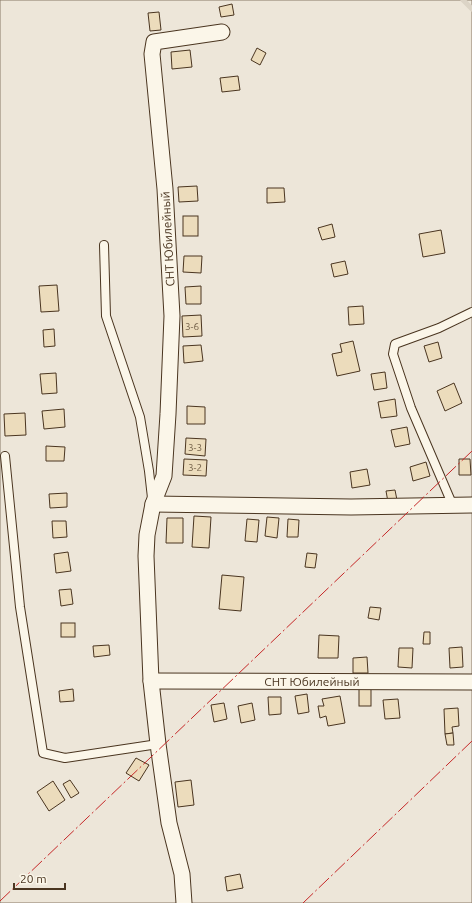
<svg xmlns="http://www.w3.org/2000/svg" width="472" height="903" font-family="Ubuntu,sans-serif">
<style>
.green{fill:#ede6d9;stroke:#887966}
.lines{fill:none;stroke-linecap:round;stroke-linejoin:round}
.stream{stroke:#dcd4c6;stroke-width:5}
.building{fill:#ecdcbc;stroke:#4a3520}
.service-casing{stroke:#4a3520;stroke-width:10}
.minor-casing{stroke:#4a3520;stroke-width:17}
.service{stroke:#fbf6e9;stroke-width:8}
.minor{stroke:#fbf6e9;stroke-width:15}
.power{stroke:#c62828;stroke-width:1;stroke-dasharray:14 3 2 3;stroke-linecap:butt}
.labels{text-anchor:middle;stroke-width:3;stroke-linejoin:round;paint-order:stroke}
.number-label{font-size:10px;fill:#725f47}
.street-label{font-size:12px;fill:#4a3520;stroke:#fbf6e9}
</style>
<rect width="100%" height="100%" fill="#fbf6e9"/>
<rect class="green" x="0" y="0" width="472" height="903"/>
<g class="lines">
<path class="stream" d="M463,0l9,9"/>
</g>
<g class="building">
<path d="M232,4l2,11 -13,2 -2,-10z"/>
<path d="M159,12l2,18 -11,1 -2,-18z"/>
<path d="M257,48l9,5 -6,12 -9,-5z"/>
<path d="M190,50l2,17 -20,2 -1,-17z"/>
<path d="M238,76l2,14 -18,2 -2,-14z"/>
<path d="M197,186l1,15 -19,1 -1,-15z"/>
<path d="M267,188h17l1,14 -18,1z"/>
<rect x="183" y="216" width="15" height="20"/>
<path d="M332,224l3,13 -13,3 -4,-12z"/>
<path d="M441,230l4,23 -22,4 -4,-23z"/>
<path d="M184,256h18l-1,17 -18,-1z"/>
<path d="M345,261l3,13 -14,3 -3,-13z"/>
<path d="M57,285l2,26 -18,1 -2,-26z"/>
<path d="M201,286v18h-15l-1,-17z"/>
<path d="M363,306l1,18 -15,1 -1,-18z"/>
<path d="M201,315l1,21 -19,1 -1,-21z"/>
<path d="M54,329l1,17 -11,1 -1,-17z"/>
<path d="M353,341l7,30 -23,5 -5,-22 10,-2 -2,-8z"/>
<path d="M438,342l4,16 -13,4 -5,-16z"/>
<path d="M201,345l2,16 -19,2 -1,-17z"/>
<path d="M385,372l2,16 -13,2 -3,-16z"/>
<path d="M56,373l1,20 -15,1 -2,-20z"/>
<path d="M454,383l8,20 -17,8 -8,-20z"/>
<path d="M395,399l2,17 -16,2 -3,-16z"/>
<path d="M187,406l18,1v17h-18z"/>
<path d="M64,409l1,18 -21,2 -2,-18z"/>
<path d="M25,413l1,22 -21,1 -1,-22z"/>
<path d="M407,427l3,17 -15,3 -4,-17z"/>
<path d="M186,438l20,1 -1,17 -20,-2z"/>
<path d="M46,446l19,1 -1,14h-18z"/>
<path d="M184,459l23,1 -1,16 -23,-1z"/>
<path d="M459,459h11l1,16h-12z"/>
<path d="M426,462l4,14 -17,5 -3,-14z"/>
<path d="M367,469l3,16 -18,3 -2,-16z"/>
<path d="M395,490l2,10 -9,2 -2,-11z"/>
<path d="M67,493v14l-17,1 -1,-14z"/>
<path d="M194,516l17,1 -2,31 -17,-1z"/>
<path d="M267,517l12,1 -2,20 -12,-2z"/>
<path d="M167,518h16v25h-17z"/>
<path d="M247,519l12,1 -2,22 -12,-1z"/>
<path d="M288,519l11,1 -1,17h-11z"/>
<path d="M52,521h14l1,16 -14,1z"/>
<path d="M68,552l3,19 -15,2 -2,-19z"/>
<path d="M307,553l10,1 -2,14 -10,-1z"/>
<path d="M222,575l22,2 -3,34 -22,-2z"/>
<path d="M71,589l2,15 -12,2 -2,-16z"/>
<path d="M370,607l11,1 -2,12 -11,-2z"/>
<rect x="61" y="623" width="14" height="14"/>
<path d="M424,632h6v12h-7z"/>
<path d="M319,635l20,1 -1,22h-20z"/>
<path d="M109,645l1,10 -16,2 -1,-11z"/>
<path d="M462,647l1,20 -13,1 -1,-20z"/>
<path d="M399,648h14l-1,20 -14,-1z"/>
<path d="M367,657l1,16h-15v-15z"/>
<rect x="359" y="688" width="12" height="18"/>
<path d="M73,689l1,12 -14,1 -1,-11z"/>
<path d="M307,694l2,18 -11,2 -3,-18z"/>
<path d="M340,696l5,27 -17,3 -2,-10 -6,2 -2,-12h6l-2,-7z"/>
<path d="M268,697h13v17l-12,1z"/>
<path d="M398,699l2,19 -15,1 -2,-19z"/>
<path d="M224,703l3,16 -13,3 -3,-17z"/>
<path d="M252,703l3,17 -14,3 -3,-17z"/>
<path d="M458,708l1,18 -7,1 1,6 -8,1 -1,-25z"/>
<path d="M453,733l1,12h-7l-2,-11z"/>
<path d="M136,758l13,7 -10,16 -13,-8z"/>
<path d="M70,780l9,13 -8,5 -8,-14z"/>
<path d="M191,780l3,25 -16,2 -3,-25z"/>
<path d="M53,781l12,19 -16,11 -12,-19z"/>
<path d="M240,874l3,14 -16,3 -2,-14z"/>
</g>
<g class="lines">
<defs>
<g id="service">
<path d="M104,245l2,71 34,101 9,54 3,27"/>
<path d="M5,456l15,151 23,146 22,5 93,-14"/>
<path d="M453,506l-42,-98 -18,-54 2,-10 44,-16 33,-16"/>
</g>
<g id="minor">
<path d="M153,504l198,3 121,-2"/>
<path d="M151,681l321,1"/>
<path d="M184,903l-2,-29 -13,-51 -11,-79 -7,-63 -5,-125 1,-21 6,-31 11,-28 4,-62 4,-98 -7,-127 -13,-135 2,-12 68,-10"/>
</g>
</defs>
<use href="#service" class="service-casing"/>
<use href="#minor" class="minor-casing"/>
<use href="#service" class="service"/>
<use href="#minor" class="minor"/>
<g class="power">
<path d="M0,901l472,-450"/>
<path d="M303,903l169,-162"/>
</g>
</g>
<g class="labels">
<g class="number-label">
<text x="192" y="330">3-6</text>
<text x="195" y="451">3-3</text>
<text x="195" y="471">3-2</text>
</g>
<g class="street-label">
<text transform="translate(168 239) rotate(-93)" y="4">СНТ Юбилейный</text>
<text x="312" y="686">СНТ Юбилейный</text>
</g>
</g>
<path d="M14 883v6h51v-6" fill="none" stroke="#4a3520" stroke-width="2"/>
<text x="20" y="883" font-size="12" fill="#4a3520" stroke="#fbf6e9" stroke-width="3" paint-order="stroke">20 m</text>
</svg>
